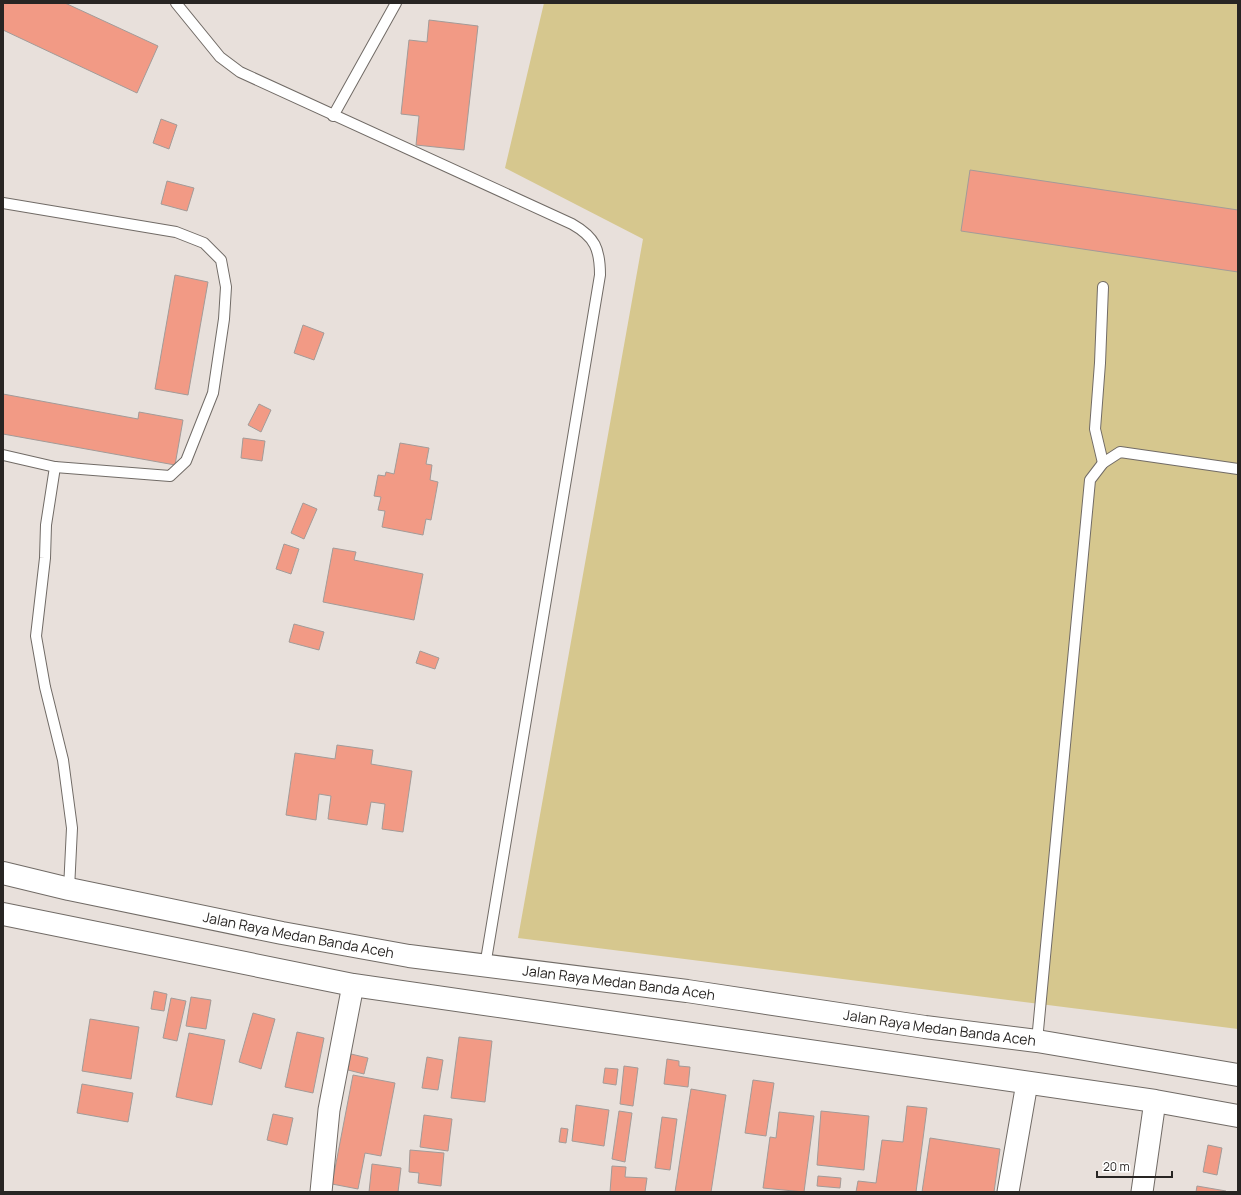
<svg xmlns="http://www.w3.org/2000/svg" width="1241" height="1195" font-family="Manrope,sans-serif">
<style>
.green{fill:#d6c78e}
.building{fill:#f29a85;stroke:#a39b98}
.lines{fill:none;stroke-linecap:round;stroke-linejoin:round}
.service-casing{stroke:#716b66;stroke-width:12}
.minor-casing{stroke:#716b66;stroke-width:23}
.trunk-casing{stroke:#716b66;stroke-width:24}
.service{stroke:#fff;stroke-width:10}
.minor{stroke:#fff;stroke-width:21}
.trunk{stroke:#fff;stroke-width:22}
.labels{text-anchor:middle;stroke-width:4;stroke-linejoin:round;paint-order:stroke}
.street-label{font-size:14px;fill:#282523;stroke:#fff}
</style>
<rect width="100%" height="100%" fill="#e8e0db"/>
<path class="green" d="M544,3h694v1026l-720,-91 125,-699 -138,-71z"/>
<g class="building">
<path d="M3,3h62l93,43 -21,47 -134,-63z"/>
<path d="M429,20l49,6 -14,124 -48,-5 3,-29 -18,-2 8,-74 18,2z"/>
<path d="M161,119l16,6 -8,24 -16,-6z"/>
<path d="M970,170l268,40v62l-277,-41z"/>
<path d="M167,181l27,7 -7,23 -26,-7z"/>
<path d="M175,275l33,7 -20,113 -33,-6z"/>
<path d="M303,325l21,8 -10,27 -20,-7z"/>
<path d="M3,394l135,25 1,-7 44,8 -8,45 -172,-31z"/>
<path d="M259,404l12,6 -10,22 -13,-7z"/>
<path d="M243,438l22,3 -3,20 -21,-3z"/>
<path d="M400,443l29,5 -3,16 6,1 -2,15 8,2 -7,38 -5,-1 -3,16 -41,-8 3,-16 -7,-1 3,-13 -7,-1 4,-21 7,1 1,-4 8,2z"/>
<path d="M303,503l14,6 -13,30 -13,-6z"/>
<path d="M284,544l15,5 -8,25 -15,-5z"/>
<path d="M333,548l23,4 -2,8 69,14 -9,46 -91,-18z"/>
<path d="M294,624l30,8 -5,18 -30,-8z"/>
<path d="M420,651l19,7 -4,11 -19,-6z"/>
<path d="M337,745l36,5 -2,14 41,7 -9,61 -21,-3 3,-25 -14,-2 -4,23 -39,-6 3,-23 -12,-2 -3,26 -30,-5 9,-62 40,6z"/>
<path d="M154,991l13,3 -3,17 -13,-2z"/>
<path d="M191,997l20,3 -5,29 -20,-3z"/>
<path d="M171,998l15,3 -9,40 -14,-3z"/>
<path d="M253,1013l22,6 -14,50 -22,-7z"/>
<path d="M90,1019l49,8 -8,52 -49,-8z"/>
<path d="M297,1032l27,6 -11,55 -28,-6z"/>
<path d="M189,1033l36,7 -13,65 -36,-8z"/>
<path d="M459,1037l33,4 -7,61 -34,-4z"/>
<path d="M351,1054l17,4 -4,16 -16,-4z"/>
<path d="M427,1057l16,3 -5,30 -16,-2z"/>
<path d="M667,1059l12,2v5l11,1 -2,20 -24,-3z"/>
<path d="M624,1066l14,2 -5,38 -13,-2z"/>
<path d="M605,1068l13,1 -2,16 -13,-2z"/>
<path d="M353,1075l42,8 -14,73 -16,-3 -7,36 -26,-5z"/>
<path d="M753,1080l21,3 -8,53 -21,-3z"/>
<path d="M82,1084l51,9 -5,29 -51,-9z"/>
<path d="M691,1089l35,6 -15,97h-36z"/>
<path d="M576,1105l33,5 -5,36 -32,-5z"/>
<path d="M907,1106l20,2 -11,84h-60l2,-11 18,2 6,-43 21,2z"/>
<path d="M619,1111l13,2 -7,49 -13,-3z"/>
<path d="M821,1111l48,5 -5,54 -47,-5z"/>
<path d="M779,1112l35,4 -10,76 -41,-4 7,-51 6,1z"/>
<path d="M273,1114l20,4 -6,27 -20,-5z"/>
<path d="M424,1115l28,4 -4,32 -28,-4z"/>
<path d="M662,1117l15,2 -7,51 -15,-2z"/>
<path d="M561,1128l7,1 -2,14 -7,-1z"/>
<path d="M930,1138l70,11 -6,43h-72z"/>
<path d="M1208,1145l14,3 -5,27 -14,-3z"/>
<path d="M410,1150l34,3 -3,33 -23,-3 1,-10 -10,-1z"/>
<path d="M372,1164l29,4 -3,24h-29z"/>
<path d="M612,1166l14,1 -1,10 22,1 -2,14h-35z"/>
<path d="M818,1176l23,2 -1,10 -23,-2z"/>
<path d="M1197,1186l29,5v1h-30z"/>
</g>
<g class="lines">
<defs>
<g id="service">
<path d="M176,3l44,54 20,15 332,152c23,13 28,25 28,51l-115,691"/>
<path d="M333,116l63,-113"/>
<path d="M3,203l173,29 28,11 17,17 5,27 -2,32 -11,74 -27,68 -16,15 -115,-9 -52,-12"/>
<path d="M1103,287l-3,76 -5,66 8,34"/>
<path d="M55,467l-9,58 -1,33 -9,78 9,51 18,73 9,68 -3,61"/>
<path d="M1037,1041l53,-561 13,-17 17,-11 118,17"/>
</g>
<g id="minor">
<path d="M321,1192l8,-82 24,-125"/>
<path d="M1008,1192l19,-109"/>
<path d="M1142,1192l13,-91"/>
</g>
<g id="trunk">
<path id="s1" d="M3,873l66,16 213,44 127,23 278,35 238,36 112,14 201,34"/>
<path d="M3,914l350,71 802,116 83,15"/>
</g>
</defs>
<use href="#service" class="service-casing"/>
<use href="#minor" class="minor-casing"/>
<use href="#trunk" class="trunk-casing"/>
<use href="#service" class="service"/>
<use href="#minor" class="minor"/>
<use href="#trunk" class="trunk"/>
</g>
<g class="labels">
<g class="street-label">
<text dy="5" stroke="none"><textPath href="#s1" startOffset="302">Jalan Raya Medan Banda Aceh</textPath></text>
<text dy="5" stroke="none"><textPath href="#s1" startOffset="626">Jalan Raya Medan Banda Aceh</textPath></text>
<text dy="5" stroke="none"><textPath href="#s1" startOffset="950">Jalan Raya Medan Banda Aceh</textPath></text>
</g>
</g>
<rect width="1241" height="1195" fill="none" stroke="#282523" stroke-width="8"/>
<path d="M1097 1171v6h75v-6" fill="none" stroke="#282523" stroke-width="2"/>
<text x="1103" y="1171" font-size="12" fill="#282523" stroke="#ffffff" stroke-width="3" paint-order="stroke">20 m</text>
</svg>
